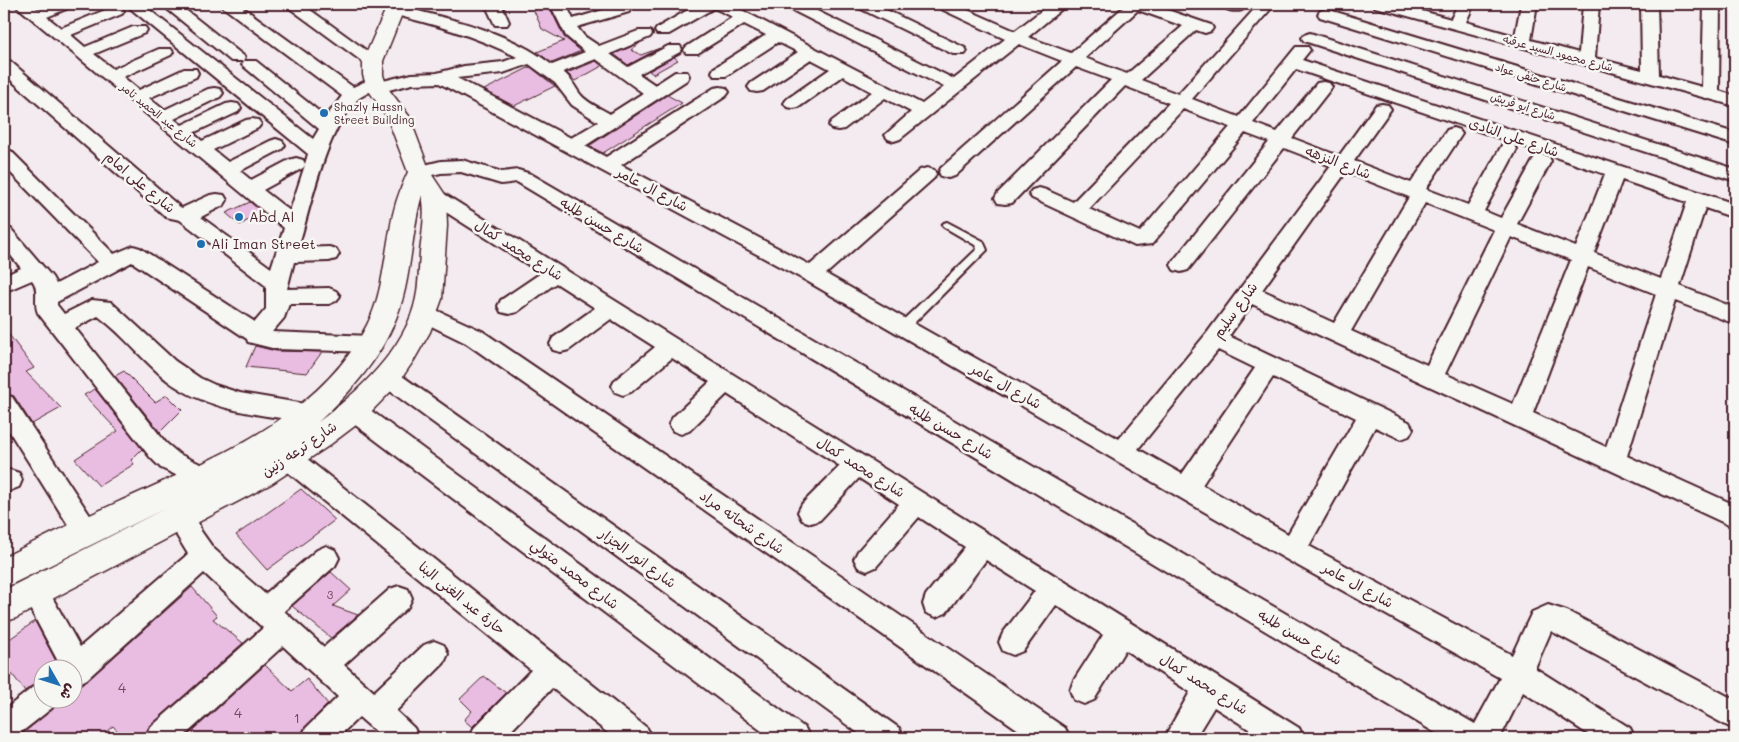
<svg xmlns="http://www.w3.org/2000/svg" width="1739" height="742" font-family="Mali,'Playpen Sans Arabic',sans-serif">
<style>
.building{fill:#e9bde2;stroke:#4a1f2b}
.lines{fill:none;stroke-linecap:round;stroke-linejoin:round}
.lane-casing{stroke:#4a1f2b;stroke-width:4}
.street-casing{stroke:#4a1f2b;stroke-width:4}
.secondary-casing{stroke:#4a1f2b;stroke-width:3}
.lane{fill:#f6f6f2;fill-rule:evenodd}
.street{fill:#f6f6f2;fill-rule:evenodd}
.secondary{fill:#f6f6f2;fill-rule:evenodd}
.poi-dot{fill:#1f6fb2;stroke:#f6f6f2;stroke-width:2}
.labels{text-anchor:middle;stroke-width:5;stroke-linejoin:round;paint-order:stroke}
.far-street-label{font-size:11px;fill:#4a1f2b;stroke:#f6f6f2}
.far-poi-label{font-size:11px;fill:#4a1f2b;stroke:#f6f6f2;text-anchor:start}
.number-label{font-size:11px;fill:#724659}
.street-label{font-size:14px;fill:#4a1f2b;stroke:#f6f6f2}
.poi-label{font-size:14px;fill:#4a1f2b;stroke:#f6f6f2;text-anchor:start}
.near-number-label{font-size:14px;fill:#724659}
</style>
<rect width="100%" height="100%" fill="#f3ebef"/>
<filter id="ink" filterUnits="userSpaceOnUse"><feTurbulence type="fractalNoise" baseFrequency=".02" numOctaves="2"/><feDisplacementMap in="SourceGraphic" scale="10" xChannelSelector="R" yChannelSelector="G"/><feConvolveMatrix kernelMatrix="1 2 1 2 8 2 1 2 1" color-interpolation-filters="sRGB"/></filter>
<g filter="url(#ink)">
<g class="building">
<path d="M531,4h17l16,33 17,14 -29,12 -15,-11 27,-11 -22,-12z"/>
<path d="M640,43l-9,7 10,5 19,-7 -32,17 -14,-11z"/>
<path d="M674,57l4,3 -25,14 -4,-3z"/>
<path d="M596,61l6,5 -27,15 -8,-8z"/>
<path d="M529,66l26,20 -41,20 -30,-16 46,-23z"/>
<path d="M667,95l15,8 -79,50 -14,-7z"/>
<path d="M250,202l12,10 -22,13 -14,-12z"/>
<path d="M4,328l30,40 -8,4 35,36 -29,16 -18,-28 -10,-3z"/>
<path d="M255,346l21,5 46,1 -15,21 -61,-6z"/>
<path d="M124,371l31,31 12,-7 15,15 -22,22 -45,-56z"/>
<path d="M95,389l47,60 -11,11 3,4 -35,22 -24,-27 43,-28 -34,-36z"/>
<path d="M301,489l34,31 -68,50 -31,-35z"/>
<path d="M331,572l20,18 -18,16 25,9 -27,23 -39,-32z"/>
<path d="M192,587l25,29 -4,3 30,24 -94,84 -6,11h-19l-11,-12 -14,12h-82l36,-29 5,-9h14v-11l16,-9z"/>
<path d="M35,621l24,46 -2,3h-15v12l-11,4 -6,5 -13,-17 -8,5v-36z"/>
<path d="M265,665l27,26 15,-12 21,25 -23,23 -6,11h-114z"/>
<path d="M484,676l22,17 -34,34 -8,-7 8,-9 -12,-12z"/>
</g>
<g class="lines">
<defs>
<path id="lane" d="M947,222l36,19 4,9 -81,81h-8l-1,-3 1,-3 79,-76 -2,-4 -31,-18 -2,-2 2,-2z"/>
<g id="street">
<path d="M14,4h17l7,5 14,-5h22l-3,3 -24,10 14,11 49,-20h12l2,3 -2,3 -51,21 14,12 48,-20h12l2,3 -2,3 -51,21 19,15 46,-20h12l2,3 -2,3 -48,22 16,13 45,-21h12l2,4 -2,4 -47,21 15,12 44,-21 6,-1 6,1 3,4 -3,4 -46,22 8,6 44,-21 6,-1 6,1 3,4 -3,4 -45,21 9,8 44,-21 6,-1 6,1 3,4 -3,4 -45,22 15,12 42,-21 6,-2 6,2 3,4 -3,4 -42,22 11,9 38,-20 7,-2 7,2 2,4 3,-10 -183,-150h17l171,135 6,-10 -77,-64 2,-4h12l70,56 16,-21 -119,-89 -3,-3h18l115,83 22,-10 8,4 29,-7 25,-1 27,-7 39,-4 14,-5c-41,-21 -84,-33 -129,-44l-2,-3 2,-3c11,-3 24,2 34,5 45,11 93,24 130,53l33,-13 -19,-16 -16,-32h16l7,15 50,-15 6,2 2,3 -2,3 -52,15 7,9 15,10 39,-15h12l2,3 -2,3 -40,17 18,13 40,-21h12l2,3 -2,3 -41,22 16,11 20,-13h12l2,4 -2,4 -102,66 21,11 108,-69 6,-1 6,1 3,4 -3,4 -105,69 189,100 110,-95 7,-2 7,2 2,4 -2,4 -108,96 293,165 88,-106 124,-167 -47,-18 -96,122 -7,2 -7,-2 -3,-5 3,-5 95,-118 -24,-9 -93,111 -17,2 -103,-48 -3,-4 3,-4 7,-2 7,2 27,12 96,-99 -44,-17 -113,117 -7,1 -7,-1 -3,-5 3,-5 113,-113 -35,-13 -121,109 -7,2 -7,-2 -2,-4 2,-4 121,-107 -43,-17 -119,95 -6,2 -6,-2 -3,-4 26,-23 -26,-14 -41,31 -6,1 -6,-1 -3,-4 3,-4 40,-29 -29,-16 -44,31 -6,1 -6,-1 -3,-4 3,-4 43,-30 -19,-10 -48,32 -6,1 -6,-1 -3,-4 3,-4 47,-31 -20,-10 -52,34h-12l-2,-4 2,-4 52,-33 -22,-11 -46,29h-12l-2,-3 2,-3 47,-30 -19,-9 -45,26h-12l-2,-3 2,-3 41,-24h32l192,100 22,-17 -158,-80 -3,-3h20l151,75 51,-40 -68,-32 -3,-3h20l61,27 35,-27h15l-2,4 -35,29 43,16 56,-49h23l61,21 2,3 -2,3 -6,2 -9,-3 -55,50 37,14 81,-90h16l-83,95 47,18 57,-70h12l2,3 -8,10 433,144v14l-30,-10 -25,78 55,22v16l-60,-23 -48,155 108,49v23l-483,-224 -23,32 180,86 4,7 -4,7 -8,3 -26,-12 -66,119 203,109 20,-43 16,-7 19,6 168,89v30l-184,-99 -16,37 95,60 5,10h-41l-71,-46 -23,46h-56l-927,-556 -16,2 -40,-12 -20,1 -22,5 -7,-2 -2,-4 2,-4 29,-7 21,-1 40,12 16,-2 13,4 944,550 25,-46 -216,-120 -479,-278 -366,-197 -27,1 -35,9 -6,-2c-4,3 -10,5 -13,8 -32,29 -47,107 -60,149l31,-1 7,2 3,5 -3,5 -7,2 -35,1 -7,27 42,-1 7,3 4,5 -4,5 -7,3h-40l-5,14 -12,14 99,4 8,2 3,6 -3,6 -8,2 -95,-3 -28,-7 -1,-3 -115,-77 -75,40v3l7,9 28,-14 19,2 64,59 25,17 15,7 25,8 77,13 4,7 -4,7 -8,2c-48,-7 -101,-11 -141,-41 -25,-20 -44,-46 -70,-65l-23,12 91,115 13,11 34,16 3,7 -3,7 -9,3 -9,-3 -34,-16 -11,-11 -112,-144c-5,-11 2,-23 -6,-33l-28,12v-16l17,-8 -17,-21v-20l7,2 41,48 4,7 42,-22 -94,-96v-17l7,2 103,103 19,-8 7,2 115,74 11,-13v-23l-86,-66 -14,-3 -162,-143v-14l6,1 170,146 2,1 28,-13 7,-1 7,1 3,5 -3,5 -23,12 70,51 13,-40zM1138,10l45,16 -56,48 -42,-16zM596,59l47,34 -33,21c-10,-6 -23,-11 -30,-20 -6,-8 -9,-16 -17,-22zM529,64l26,19 17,22 26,17 -27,16 -114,-60 46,-5zM1296,69l309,105 -29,73 -59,-23 34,-63 -2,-4 -7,-2 -7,2 -34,61 -17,-7 33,-62 -3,-4 -6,-2 -6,2 -34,60 -42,-16 36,-55 -3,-4 -6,-2 -6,2 -36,53 -57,-22 37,-52 -3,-4 -6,-1 -6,1 -37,51 -47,-18 40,-51 -3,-4 -6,-1 -6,1 -40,49 -24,-9zM1183,109l47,18 -90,105 -51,-23zM305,165l-15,46 -27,-21 40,-22zM1346,172l63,25 -75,126 -72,-33zM1622,180l65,22 -26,77 -67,-26zM1425,203l69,27 -67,135 -76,-34zM1511,237l60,23 -58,144 -68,-30zM1588,267l68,27 -50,153 -73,-34zM1218,350l37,18 -73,106 -44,-25zM1273,377l83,41 -68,116 -86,-49z"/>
<path d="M161,4h17l67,53 -2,4h-12z"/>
<path d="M284,4h18l79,57 -2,4h-12z"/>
<path d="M485,4h16l8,18 -2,3h-12z"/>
<path d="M854,4h20l91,44 2,3 -2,3h-12l-96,-47z"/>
<path d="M1219,4h23l2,3 -2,3c-8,2 -18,0 -23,-6z"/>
<path d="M1372,4h25l54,15 7,-15h16l-8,18 49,14 6,-32h16l-6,36 48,13 4,-49h16l-4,54 47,12 -1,-66h16l2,71 43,12 2,-83h16l-1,87 16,5v10l-360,-99z"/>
<path d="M1326,9l409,124v12l-415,-128 -2,-3 2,-3z"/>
<path d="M1310,33l425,136v12l-431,-140 -2,-3 2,-3z"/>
<path d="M434,190l7,2 858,536 5,10h-41l-49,-31 -19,31h-31l26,-46 -65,-42 -31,50 -10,4 -10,-4 -4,-10 4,-10 29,-45 -47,-30 -33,46 -10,4 -10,-4 -4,-9 4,-9 32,-42 -49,-31 -40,53 -10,4 -10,-4 -3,-9 3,-9 39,-48 -46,-30 -43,50 -9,4 -9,-4 -4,-8 4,-8 41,-47 -40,-26 -39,42 -9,3 -9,-3 -4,-8 4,-8 38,-38 -113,-72 -38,37 -8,3 -8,-3 -4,-7 4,-7 37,-35 -38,-24 -41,34 -8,3 -8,-3 -3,-6 3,-6 40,-33 -44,-28 -42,31 -8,2 -8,-2 -3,-6 3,-6 42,-30 -39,-25 -39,29 -8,2 -8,-2 -3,-6 3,-6 40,-27 -114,-73 -3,-4 3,-4z"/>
<path d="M425,305l57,26 22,15 561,382 5,10h-40l-564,-395 -49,-24 -3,-6 3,-6z"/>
<path d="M387,368l8,3 504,357 5,10h-39l-486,-355 -3,-6 3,-6z"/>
<path d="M4,395l8,2 83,126 4,8 -4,8 -9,3 -9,-3 -73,-116z"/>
<path d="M354,402l8,2 443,324 5,10h-39l-425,-320 -4,-7 4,-7z"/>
<path d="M287,447l9,3 351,278 5,10h-38l-62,-50 -48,50h-35l5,-10 57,-58 -253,-206 -3,-7 3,-7z"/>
<path d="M10,470l9,3 3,7 -3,7 -15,6v-21z"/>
<path d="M184,504l9,3 8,24 12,17 52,46 52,-44 9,-4 9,4 4,8 -4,8 -51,45 40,36 66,-58 9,-3 9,3 4,9 -4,9 -64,58 30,27 50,-47 10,-4 10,4 4,9 -4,9 -48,48 18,17 5,10h-36l-24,-21 -22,21h-36l5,-10 32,-31 -55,-51 -101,92h-37l5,-10 113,-100 -59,-55 -117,106 -15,8v-17h-13l2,-3 -36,-68 -4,-9 4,-9 9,-3 9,3 37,66 108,-93 -11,-18 -6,-21 4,-8z"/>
<path d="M42,684v16h14l-4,8 -38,30h-10v-28l28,-22z"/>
</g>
<path id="secondary" d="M388,4h18l-23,57v14l4,12 22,29 21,56 16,24 1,30 -5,73 -12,33 -16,28 -17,25 -33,34 -37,28 -56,37 -255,134 -12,4v-32l160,-81 -160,79v-31c37,-18 74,-37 112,-54 91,-42 203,-83 251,-178 15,-29 17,-64 23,-95 3,-21 9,-39 18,-58l-21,-55 -20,-29 -4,-13v-14zM422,195c4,18 0,39 -2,57 -1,15 -1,31 -4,46 -10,51 -59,95 -98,124 40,-36 75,-78 87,-133 7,-31 8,-63 17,-94z"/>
</defs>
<use href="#lane" class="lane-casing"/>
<use href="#street" class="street-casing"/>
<use href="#secondary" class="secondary-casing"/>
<use href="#lane" class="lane"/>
<use href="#street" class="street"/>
<use href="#secondary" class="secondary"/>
</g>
</g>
<g class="poi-dot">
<circle cx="324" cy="113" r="5"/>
<circle cx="239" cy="217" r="5"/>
<circle cx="201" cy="244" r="5"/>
</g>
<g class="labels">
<g class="far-street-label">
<text transform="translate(1558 53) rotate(15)" y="4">شارع محمود السيد عرقبه</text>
<text transform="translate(1531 77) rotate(17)" y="4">شارع حنفى عواد</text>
<text transform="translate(1523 106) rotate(18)" y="4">شارع أبو قريش</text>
<text transform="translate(159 115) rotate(39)" y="4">شارع عبد الحميد تامر</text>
</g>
<g class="far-poi-label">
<text x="334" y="111">Shazly Hassn<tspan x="334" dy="13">Street Building</tspan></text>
</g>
<g class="number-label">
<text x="330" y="599">3</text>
</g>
<g class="street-label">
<text transform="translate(1514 137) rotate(19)" y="5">شارع على النادى</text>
<text transform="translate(1338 162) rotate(21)" y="5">شارع النزهه</text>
<text transform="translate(140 182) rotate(40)" y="5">شارع على امام</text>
<text transform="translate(652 189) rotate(28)" y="5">شارع ال عامر</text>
<text transform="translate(602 225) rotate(31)" y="5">شارع حسن طلبه</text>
<text transform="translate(519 250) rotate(32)" y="5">شارع محمد كمال</text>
<text transform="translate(1235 310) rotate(-54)" y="5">شارع سليم</text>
<text transform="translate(1006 386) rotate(29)" y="5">شارع ال عامر</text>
<text transform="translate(951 431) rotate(31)" y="5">شارع حسن طلبه</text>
<text transform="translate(299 449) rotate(-34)" y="5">شارع ترعه زنين</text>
<text transform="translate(861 467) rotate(32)" y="5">شارع محمد كمال</text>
<text transform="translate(742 522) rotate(35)" y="5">شارع شحاته مراد</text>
<text transform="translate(638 558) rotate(36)" y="5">شارع انور الجزار</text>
<text transform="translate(575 574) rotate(37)" y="5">شارع محمد متولي</text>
<text transform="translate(1358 585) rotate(29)" y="5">شارع ال عامر</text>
<text transform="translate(462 598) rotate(39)" y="5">حارة عبد الغنى البنا</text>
<text transform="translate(1300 637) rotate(31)" y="5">شارع حسن طلبه</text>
<text transform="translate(1204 684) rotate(32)" y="5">شارع محمد كمال</text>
</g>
<g class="poi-label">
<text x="249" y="222">Abd Al</text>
<text x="211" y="249">Ali Iman Street</text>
</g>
<g class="near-number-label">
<text x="122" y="693">4</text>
<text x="238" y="718">4</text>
<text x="297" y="723">1</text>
</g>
</g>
<rect width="1739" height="742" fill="none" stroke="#f6f6f2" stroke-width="20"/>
<rect x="10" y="10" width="1719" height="722" fill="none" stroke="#4a1f2b" stroke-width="2" filter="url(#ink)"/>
<g transform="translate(58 684) rotate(129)"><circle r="24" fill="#f6f6f2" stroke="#b1a0a2"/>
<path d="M0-4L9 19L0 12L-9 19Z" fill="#1f6fb2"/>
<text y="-8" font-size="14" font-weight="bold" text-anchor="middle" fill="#4a1f2b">ش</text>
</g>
</svg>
